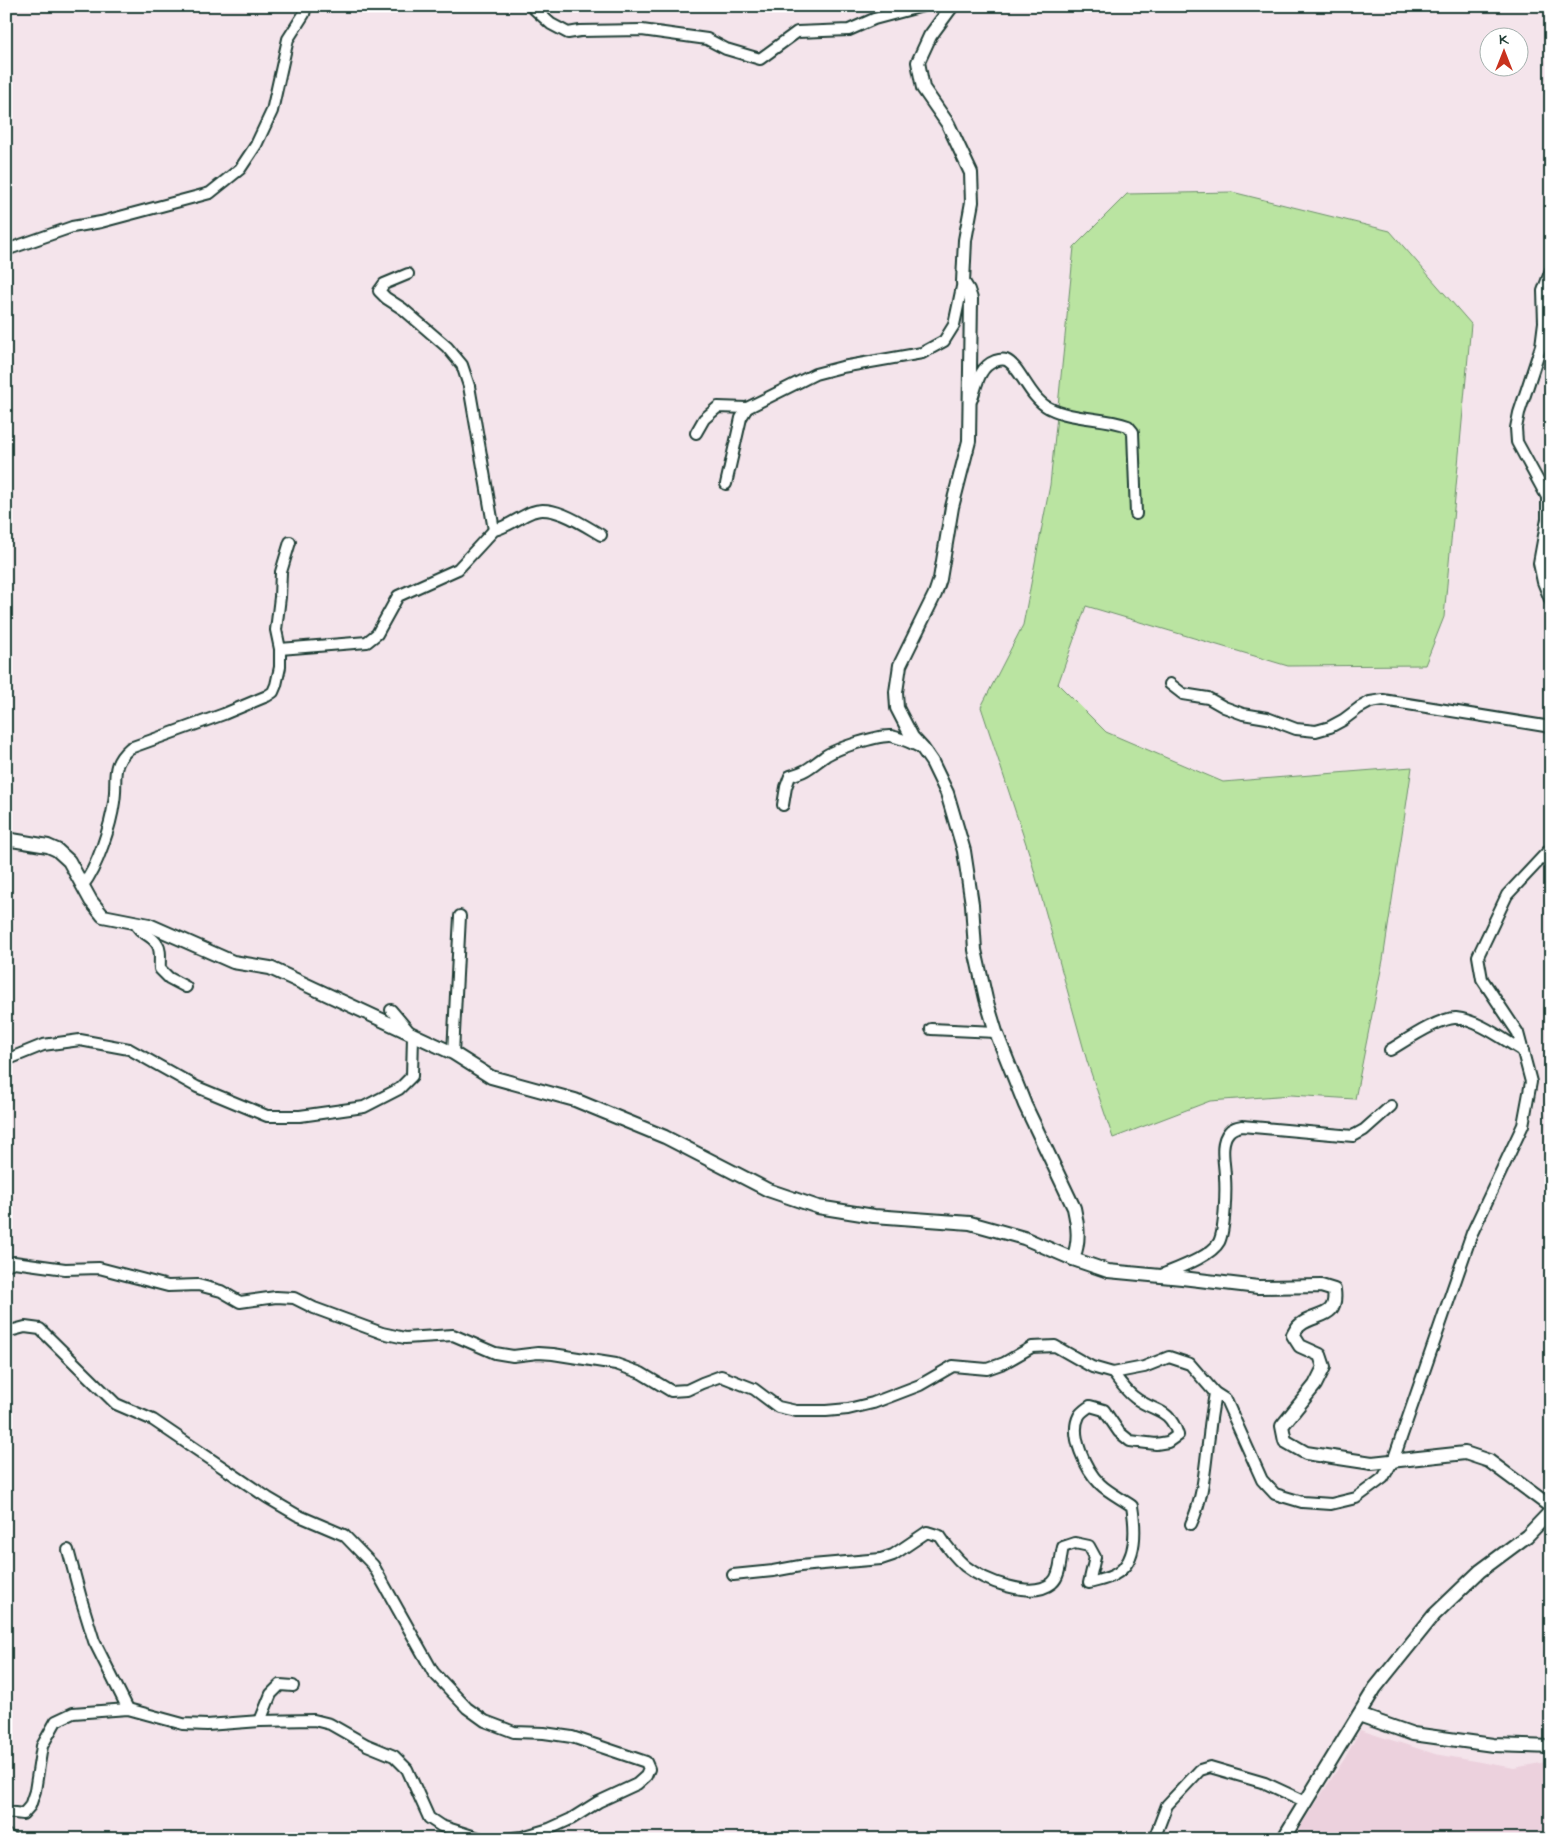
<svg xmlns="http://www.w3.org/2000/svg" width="1557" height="1845" font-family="Mynerve,sans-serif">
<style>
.built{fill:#ecd1dd}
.green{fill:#bae4a1;stroke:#6c906a}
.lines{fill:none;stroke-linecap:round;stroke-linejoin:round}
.minor-casing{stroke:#1f3d34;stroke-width:14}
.tertiary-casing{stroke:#1f3d34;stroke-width:16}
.minor{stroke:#fff;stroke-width:10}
.tertiary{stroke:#fff;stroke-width:12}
</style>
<rect width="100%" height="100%" fill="#f4e4eb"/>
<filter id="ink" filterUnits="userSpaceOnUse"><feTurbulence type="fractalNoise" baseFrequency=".02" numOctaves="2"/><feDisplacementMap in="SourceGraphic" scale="10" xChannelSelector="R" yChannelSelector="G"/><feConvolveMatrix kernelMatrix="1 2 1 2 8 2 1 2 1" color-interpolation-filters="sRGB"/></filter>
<g filter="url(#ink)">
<path class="built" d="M1360,1730l75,24 79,14 37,-7v78h-259l53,-81z"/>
<path class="green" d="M1232,192l158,39 81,93 -27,293 -19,48 -137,1 -202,-60 -28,78 48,48 117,50 189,-15 -29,193 -28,139 -64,-4 -81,6 -97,37 -26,-77 -57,-205 -49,-149 42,-82 27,-140 24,-238 53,-53z"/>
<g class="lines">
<defs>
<g id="minor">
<path d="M531,6l20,18 17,9 12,-2 62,-1 65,9 19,10 34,10 37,-27 52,-2 25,-11 49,-13"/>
<path d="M6,250l66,-23 29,-5 109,-29 30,-24 16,-24 16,-34 16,-72 16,-25 2,-8"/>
<path d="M1551,270l-8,21 1,31 -3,24 -22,67 -3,15 1,14 30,55v22l-8,44 4,19 8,20"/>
<path d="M408,274l-24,10 -5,7 7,7 17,11 44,38 15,18 7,21 25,144"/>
<path d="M972,399c5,-15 7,-32 23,-38 3,-1 8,-2 11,-1 14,6 23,38 43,48 24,12 54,9 79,18l5,6 3,82"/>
<path d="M696,433l8,-14 14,-12 29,1 68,-34 27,-7 80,-14 22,-12 10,-16 9,-43"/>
<path d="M726,484l15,-66 6,-10"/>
<path d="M280,649l87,-7 10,-8 21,-38 60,-27 36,-39c14,-3 25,-13 38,-18 20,-9 52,13 69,23"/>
<path d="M1170,684l13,10 25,4 16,9 19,7 24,4 29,11 20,2 14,-4 13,-7 16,-12 11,-6 13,-2 168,27"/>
<path d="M783,805l3,-18 4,-11c18,-5 20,-9 34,-19 10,-8 54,-22 67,-21 10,2 20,7 29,11"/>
<path d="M83,885c14,-17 28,-60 31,-83 4,-24 -5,-36 16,-54l94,-34 43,-18 6,-4 3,-7 4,-18v-18l-4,-19 4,-33 1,-25 9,-30"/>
<path d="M135,922c4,12 16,12 22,22 5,7 2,17 3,25l9,9 17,9"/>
<path d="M931,1029l65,3"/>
<path d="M1390,1050c15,-9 50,-33 66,-32 22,2 48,22 67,33"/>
<path d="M453,1053l7,-137"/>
<path d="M6,1060l37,-15 37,-5 49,9 68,38 70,29h33l64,-9 35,-18 13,-13 1,-40 -22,-26"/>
<path d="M6,1265l8,-3 51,7 34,-1 69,18 30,-1 23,6 19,11 36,-5 18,1 20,10 68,25 23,5 48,-3 42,18 18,3 25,-3 15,1 63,10 25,9 30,18 16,-1 15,-7 19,-7 33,13 24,18 18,4h30l22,-2 25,-6 47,-18 33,-19 34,3 17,-6 28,-16 23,-1 37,21 21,6 31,-6 25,-10 21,7 25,29 11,7 36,80 13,14 27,8 29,2 25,-6 27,-20 10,-17 79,-228 51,-108 8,-43 -13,-49 -36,-54 -4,-23 29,-61 44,-47"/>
<path d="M1159,1276c16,-7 52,-19 60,-34 6,-12 7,-51 6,-65 0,-13 -6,-34 4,-45 3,-4 8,-5 13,-6l111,10 11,-6 27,-24"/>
<path d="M6,1332l19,-5 15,2 76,75 37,16 115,78 29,17 47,20 29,30 60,107 34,36 18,13 29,11 30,1 28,4 74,25 3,7 -3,7 -9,8 -39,18 -27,17 -22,10 -27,8 -19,2"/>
<path d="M1191,1524c13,-27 14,-59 18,-88 1,-15 4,-29 6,-43"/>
<path d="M68,1550l14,52 12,39 34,68"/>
<path d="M733,1575l40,-4 27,-5 81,-7 12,-4 34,-23 13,4c7,11 15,21 25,30 18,14 66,34 87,17 9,-7 8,-25 11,-36l12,-4 14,3 6,11 -6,26c12,-3 27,-6 35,-16 13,-15 11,-43 8,-61 -10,-7 -24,-14 -32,-22 -14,-14 -31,-49 -21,-68 2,-4 7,-7 11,-10l14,4 15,22 11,9 26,3 12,-2 10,-7c-9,-29 -24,-22 -44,-38 -8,-6 -15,-16 -21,-24"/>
<path d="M260,1721l11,-27 9,-9 13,1"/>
<path d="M6,1812l17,2 7,-8 5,-15 7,-45 14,-25 17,-8 55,-4 55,15 24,1 53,-4 54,-1 16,4 37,21 27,11 13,13 22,49 12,8 41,13"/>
<path d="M1154,1839l13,-34 33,-35 10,-3 55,16 41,19"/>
</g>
<g id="tertiary">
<path d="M952,6l-22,30 -12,26 5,26 25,36 23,49 1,29 -7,38 -2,42 5,8 3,9 -2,142 -17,66 -12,72 -5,15 -35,71 -4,27 1,16 15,29 11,12 9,13 15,31 17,58 8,53 3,46 11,49 10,33 29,73 49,103c4,19 6,33 -1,51"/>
<path d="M6,839l42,7 9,4 12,11 22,40 12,15 46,9 84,37 37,6 183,85 38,24 84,23 90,37 103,53 50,17 56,9 96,7 54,15 49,21 35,12 74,7 76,9 63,-1 13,4c4,30 -18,22 -34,35 -3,2 -5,7 -7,10l7,11 20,9 4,12 -9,18 -33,41 3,15 21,12 66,10 93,-10 24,8 62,46"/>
<path d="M1359,1715l54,19 80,11 58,2"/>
<path d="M6,1836l5,3"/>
<path d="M1283,1839l92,-151 59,-73 46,-44 47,-35 24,-25"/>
</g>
</defs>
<use href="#minor" class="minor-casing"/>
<use href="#tertiary" class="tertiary-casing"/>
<use href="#minor" class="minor"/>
<use href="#tertiary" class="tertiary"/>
</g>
</g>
<rect width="1557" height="1845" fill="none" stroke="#fff" stroke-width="25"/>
<rect x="12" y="12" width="1532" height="1820" fill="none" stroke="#1f3d34" stroke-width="2" filter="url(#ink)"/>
<g transform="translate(1504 52)"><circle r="24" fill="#ffffff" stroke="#a5b1ae"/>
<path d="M0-4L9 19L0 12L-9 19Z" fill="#c8321e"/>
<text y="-8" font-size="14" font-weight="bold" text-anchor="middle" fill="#1f3d34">K</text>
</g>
</svg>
